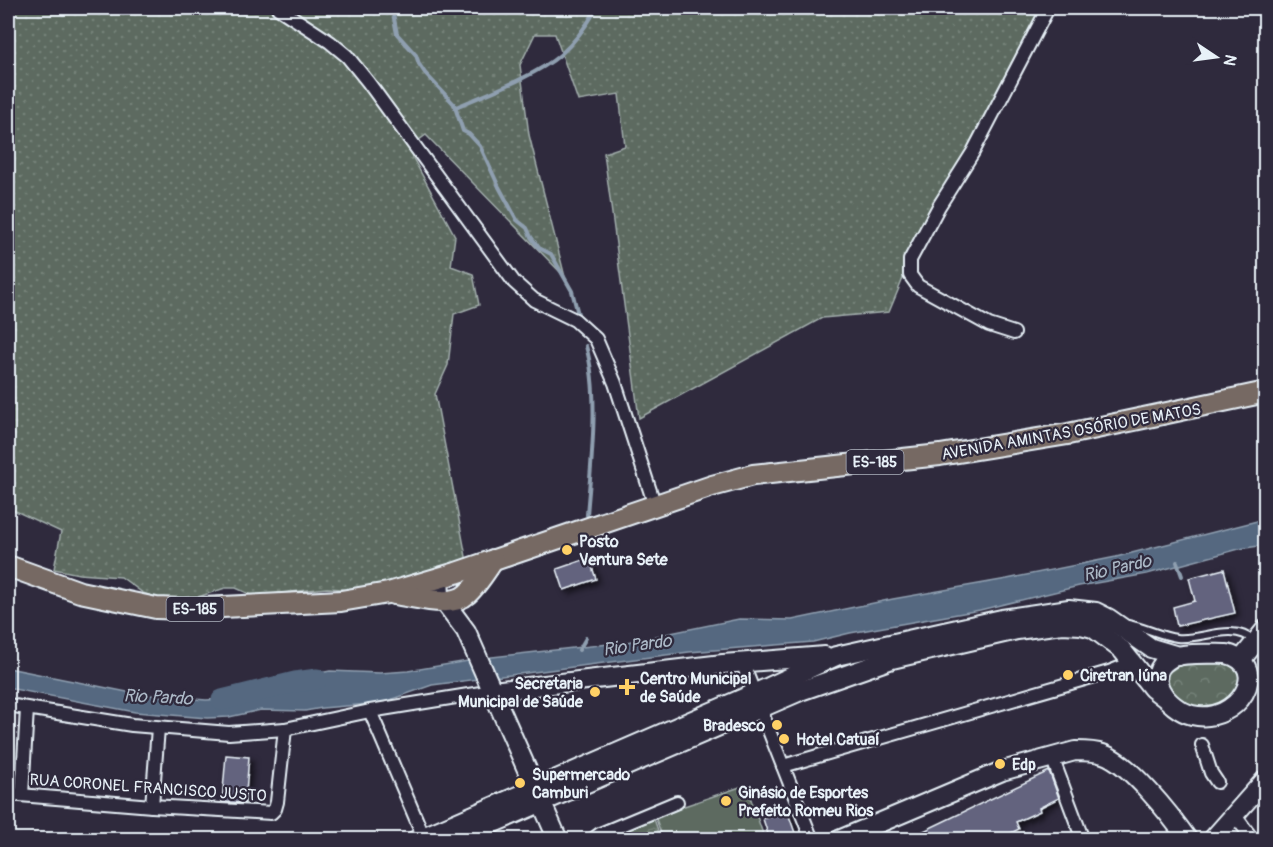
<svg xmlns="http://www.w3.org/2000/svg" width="1273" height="847" font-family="Pangolin,sans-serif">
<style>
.grass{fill:url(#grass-dots);stroke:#a2aeac;stroke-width:1.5}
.forest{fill:url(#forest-crowns);stroke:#a2aeac;stroke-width:1.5}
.garden{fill:#5d6b61;stroke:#a2aeac;stroke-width:1.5}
.water{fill:#546880;stroke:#8f9fb0;stroke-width:1.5}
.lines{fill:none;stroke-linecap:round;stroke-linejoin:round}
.stream{stroke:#8f9fb0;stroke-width:4}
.river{stroke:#546880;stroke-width:21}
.building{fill:#64637e;stroke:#e8f1f8;stroke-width:1.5;filter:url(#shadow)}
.lane-casing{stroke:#e8f1f8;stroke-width:10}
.street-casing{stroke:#e8f1f8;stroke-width:16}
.secondary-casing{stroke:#e8f1f8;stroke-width:22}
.primary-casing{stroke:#e8f1f8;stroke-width:24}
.lane{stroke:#2f2a3d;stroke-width:6}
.street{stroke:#2f2a3d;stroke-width:12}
.secondary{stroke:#2f2a3d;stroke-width:18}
.primary{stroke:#766964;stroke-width:20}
.poi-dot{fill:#ffd166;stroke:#2f2a3d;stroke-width:2}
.labels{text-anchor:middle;stroke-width:4.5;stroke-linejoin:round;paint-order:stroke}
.shield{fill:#2f2a3d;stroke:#b0b5c0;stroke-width:1.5}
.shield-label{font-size:15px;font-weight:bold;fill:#e8f1f8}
.street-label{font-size:16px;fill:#e8f1f8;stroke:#2f2a3d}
.poi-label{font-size:16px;font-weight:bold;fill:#e8f1f8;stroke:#2f2a3d;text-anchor:start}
.water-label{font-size:18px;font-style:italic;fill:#adbac8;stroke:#2f2a3d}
</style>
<defs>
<pattern id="grass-dots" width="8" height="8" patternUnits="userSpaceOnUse" patternTransform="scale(1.5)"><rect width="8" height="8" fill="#5d6b61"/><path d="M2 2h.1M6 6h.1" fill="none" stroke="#748178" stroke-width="1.8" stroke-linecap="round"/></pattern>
<pattern id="forest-crowns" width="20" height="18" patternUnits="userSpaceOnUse" patternTransform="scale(1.5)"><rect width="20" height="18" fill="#5d6b61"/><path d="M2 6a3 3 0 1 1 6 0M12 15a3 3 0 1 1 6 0" fill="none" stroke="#748178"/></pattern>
<filter id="shadow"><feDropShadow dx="3.5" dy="3.5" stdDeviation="3" flood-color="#0009"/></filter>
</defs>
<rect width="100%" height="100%" fill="#2f2a3d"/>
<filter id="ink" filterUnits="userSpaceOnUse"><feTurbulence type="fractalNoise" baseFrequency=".0167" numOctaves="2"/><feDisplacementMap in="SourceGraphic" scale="12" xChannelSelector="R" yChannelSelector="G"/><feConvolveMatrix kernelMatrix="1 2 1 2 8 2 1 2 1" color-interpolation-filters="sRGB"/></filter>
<g filter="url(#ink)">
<path class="grass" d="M8,8h1041l-140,256 -20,48 -67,6 -183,100 -35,-265 21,-7 -6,-52 -41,7 -23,-67h-20l-15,31 9,70 36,142 -139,-142 -11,8 -2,15 42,78 -4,30 22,8 6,31 -25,9 -6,51 -13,29 32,168 -109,31 -16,-4 -15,-1 -73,8 -18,-8h-11l-33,11h-32l-17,-6 -22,-16 -42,-3 -25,-5 7,-37 -50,-23 -3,-5z"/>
<g class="forest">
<path d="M1226,663l12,6 4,12c-4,6 -8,15 -14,19 -5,3 -13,7 -18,8 -18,1 -49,-13 -42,-35l12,-8z"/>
<path d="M654,819l7,20 -60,1z"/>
</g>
<path class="garden" d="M746,785l17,49 -15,6 -85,-1 -8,-23z"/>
<path class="water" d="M1265,519v26l-26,4 -92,25 -68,12 -99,24 -130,23 -37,9 -124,10 -257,33 -51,18 -59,5 -17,3 -44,-1 -32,7 -22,1 -72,-6 -127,-24v-20l129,26 69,6 20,-1 55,-12 29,-12 20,-4 50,2 28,-2 84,-14 135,-15 112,-23 53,1 101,-21 114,-20 109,-22z"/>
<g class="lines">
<g class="stream">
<path d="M392,8l5,26 19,21 3,9 6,9 29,31 9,27 6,3 11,12 19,41 18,33 10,8 4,9 8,11 12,6 21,37 7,27"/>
<path d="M456,107c30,-13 80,-31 104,-52 15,-13 27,-30 37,-47"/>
<path d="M586,346c14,50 5,117 1,169"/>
<path d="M1177,562l5,14"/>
<path d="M579,650l7,-12"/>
</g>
<path class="river" d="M222,700l73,-18 22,-3"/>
</g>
<g class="building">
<path d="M589,558l7,21 -32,11 -7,-21z"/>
<path d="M1224,569l11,44 -58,13 -4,-19 22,-6 -6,-23z"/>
<path d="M226,755l23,2 -4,46 -23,-1z"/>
<path d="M1049,771l10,27 -20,10 1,3 -24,11 3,7 -20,10 -2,-3 -15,4h-77z"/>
<path d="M787,810l8,23 -17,7h-8l-7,-21z"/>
</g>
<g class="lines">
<defs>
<path id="lane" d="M1128,624c17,3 32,12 49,14 25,3 55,-17 77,3"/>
<g id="street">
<path d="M278,8l52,34 17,14 21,26 146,200 20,18 41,20 21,19 19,44 40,123"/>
<path d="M1014,333l-25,-8 -71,-39 -8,-11v-15l29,-54 34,-54 75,-144"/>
<path d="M742,662l70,178"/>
<path d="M8,705l124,20 97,8 56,-4 85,-18 123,-20"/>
<path d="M370,711l55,129"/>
<path d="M1202,745l9,28 6,9"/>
<path d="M1052,757l31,83"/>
<path d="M783,766l326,-94 23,-9"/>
<path d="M8,794l144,12 119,7 4,-4 2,-7 8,-73"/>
<path d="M22,795l5,-86"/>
<path d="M152,806l6,-78"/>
<path d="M1234,814l19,26"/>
<path d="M1224,826l13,14"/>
<path d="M592,840l8,-6 77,-32"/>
</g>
<g id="secondary">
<path d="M439,578l1,18 26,35 92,209"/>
<path d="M1227,654c46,12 11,72 -35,61 -24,-6 -52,-40 -21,-57 13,-6 41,-4 56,-4z"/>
<path d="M1241,660l25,-31"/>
<path d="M493,691l230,-27 102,-8"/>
<path d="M416,840l353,-153 67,-31 166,-37 67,-10 27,3 12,6 43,30 27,8"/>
<path d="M454,840l349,-150 89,-31 125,-29 45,-6 19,1 12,3 29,22 30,38 13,10"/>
<path d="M839,840l163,-69 73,-20c9,0 19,0 28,3 26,8 69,63 85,86"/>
<path d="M1212,840l54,-61"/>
</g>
<g id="primary">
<path d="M8,566l72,26 76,16 27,1 158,-8 47,-8 68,-20 256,-87 41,-11 187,-20 128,-21 198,-42"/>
<path d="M394,594c20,2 57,15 73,0 10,-9 19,-23 26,-34"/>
</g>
</defs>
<use href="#lane" class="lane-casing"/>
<use href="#street" class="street-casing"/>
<use href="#secondary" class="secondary-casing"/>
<use href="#primary" class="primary-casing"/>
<use href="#lane" class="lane"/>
<use href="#street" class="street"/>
<use href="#secondary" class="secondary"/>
<use href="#primary" class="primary"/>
</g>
</g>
<g class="poi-dot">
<circle cx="567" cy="550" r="6"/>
<circle cx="1068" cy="675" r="6"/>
<path d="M624 678h6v6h6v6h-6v6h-6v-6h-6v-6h6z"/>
<circle cx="595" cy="692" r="6"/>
<circle cx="777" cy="725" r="6"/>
<circle cx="784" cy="739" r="6"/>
<circle cx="1000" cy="764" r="6"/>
<circle cx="520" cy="783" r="6"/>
<circle cx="726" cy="801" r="6"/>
</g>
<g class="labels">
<g class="shield">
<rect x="846.5" y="450" width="57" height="24" rx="4.5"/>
<rect x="166.5" y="597" width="57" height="24" rx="4.5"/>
</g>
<g class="shield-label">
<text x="875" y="467">ES-185</text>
<text x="195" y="614">ES-185</text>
</g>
<g class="street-label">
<text transform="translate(1071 431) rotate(-10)" y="6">AVENIDA AMINTAS OSÓRIO DE MATOS</text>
<text transform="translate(148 787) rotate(4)" y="6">RUA CORONEL FRANCISCO JUSTO</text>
</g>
<g class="poi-label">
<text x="579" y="547">Posto<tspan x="579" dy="18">Ventura Sete</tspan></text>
<text x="1080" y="681">Ciretran Iúna</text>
<text x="640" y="684">Centro Municipal<tspan x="640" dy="18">de Saúde</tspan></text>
<text x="583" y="689" text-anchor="end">Secretaria<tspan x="583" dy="18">Municipal de Saúde</tspan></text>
<text x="765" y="731" text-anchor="end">Bradesco</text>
<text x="796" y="745">Hotel Catuaí</text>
<text x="1012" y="770">Edp</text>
<text x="532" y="780">Supermercado<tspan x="532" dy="18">Camburi</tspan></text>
<text x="738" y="798">Ginásio de Esportes<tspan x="738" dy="18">Prefeito Romeu Rios</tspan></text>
</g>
<g class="water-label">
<text transform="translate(1117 568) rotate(-13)" y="6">Rio Pardo</text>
<text transform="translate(637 645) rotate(-8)" y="6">Rio Pardo</text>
<text transform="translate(158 697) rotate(3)" y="6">Rio Pardo</text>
</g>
</g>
<rect width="1273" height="847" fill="none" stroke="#2f2a3d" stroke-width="30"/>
<rect x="15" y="15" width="1243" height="817" fill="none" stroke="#e8f1f8" stroke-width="2" filter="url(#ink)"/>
<g transform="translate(1216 57) rotate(103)" stroke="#2f2a3d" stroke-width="4.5" paint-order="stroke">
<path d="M0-4.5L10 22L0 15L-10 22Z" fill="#e8f1f8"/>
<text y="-9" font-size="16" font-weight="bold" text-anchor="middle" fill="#e8f1f8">N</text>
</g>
</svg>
